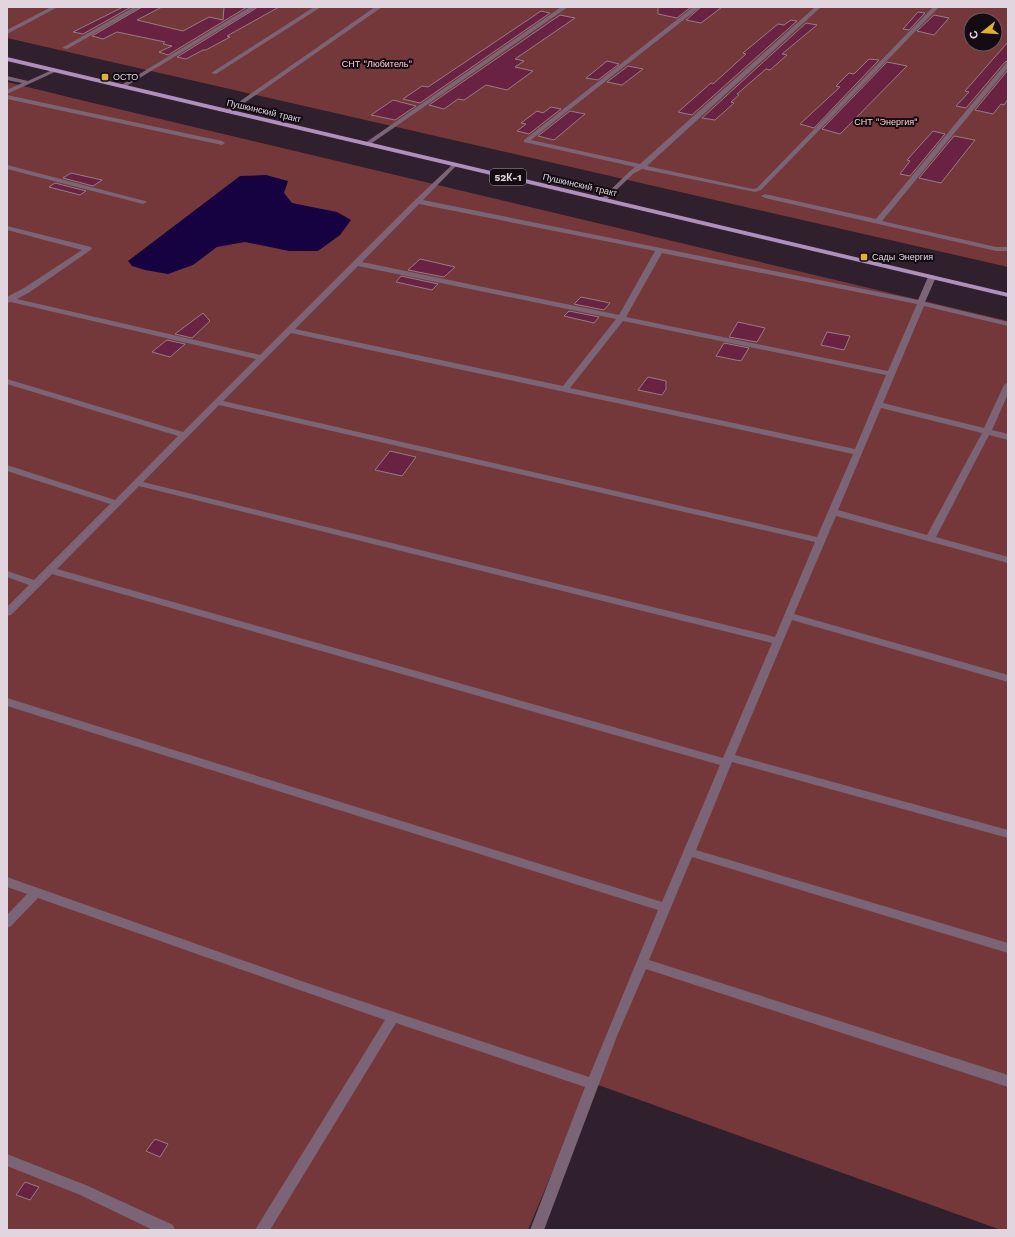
<svg xmlns="http://www.w3.org/2000/svg" width="1015" height="1237" font-family="'Work Sans',sans-serif">
<style>
.green{fill:#75383a;fill-rule:evenodd}
.water{fill:#170241}
.building{fill:#692241;stroke:#977b85}
.lines{fill:none;stroke-linecap:round;stroke-linejoin:round}
.minor{fill:#7a6475;fill-rule:evenodd}
.major{fill:#ae8fbd;fill-rule:evenodd}
.poi-dot{fill:#dfb034;stroke:#140c12;stroke-width:1.5}
.labels{text-anchor:middle;stroke-width:4;stroke-linejoin:round;paint-order:stroke}
.far-park-label{font-size:9px;fill:#fbcbcb;stroke:#140c12}
.far-poi-label{font-size:9px;fill:#e1d5df;stroke:#140c12;text-anchor:start}
.far-street-label{font-size:9px;fill:#e1d5df;stroke:#140c12}
.shield{fill:#140c12;stroke:#a499a2;stroke-width:1}
.shield-label{font-size:10px;font-weight:bold;fill:#e1d5df}
</style>
<rect width="100%" height="100%" fill="#301f2d"/>
<g class="green">
<path d="M7,7h1001v260l-1001,-229zM971,20h24v24h-24z"/>
<path d="M7,82l86,21 915,218v909h-7l-411,-148 -62,148h-521z"/>
</g>
<path class="water" d="M266,175l22,6 -4,12 8,10 45,9 14,8 -11,15 -22,16h-29l-44,-9 -28,5 -24,18 -25,9 -23,-4 -13,-4 -4,-5 112,-85z"/>
<g class="building">
<path d="M123,7h8l-48,27 -10,-2z"/>
<path d="M142,7h20l-25,13 46,11 26,-14 14,3 1,-13h23l-79,48 -9,-3 13,-6 -9,-2 2,-2 -48,-10 -14,7 -11,-3z"/>
<path d="M258,7h21l-52,29 3,1 -24,13h-3l-17,9 -9,-2z"/>
<path d="M658,7h33l-14,11 -19,-4z"/>
<path d="M701,7h21l-21,16 -15,-3z"/>
<path d="M541,11l9,2 -130,90 -17,-4 19,-13 6,1z"/>
<path d="M918,12l7,1 -16,17 -6,-1z"/>
<path d="M560,15l15,3 -60,41 9,2 -9,6 18,4 -26,19 -21,-5 -22,15 -6,-1 -14,10 -15,-4z"/>
<path d="M934,15l15,3 -15,17 -17,-4z"/>
<path d="M791,20l6,1 -105,94 -14,-3 33,-29 2,1 33,-30 -3,-1 35,-29 6,1z"/>
<path d="M806,23l11,2 -35,29 5,1 -17,15 -4,-1 -29,25 2,1 -8,7 3,1 -19,17 -13,-2z"/>
<path d="M1008,42v19l-3,1 -39,46 -10,-2 13,-14 -4,-1z"/>
<path d="M869,59l10,1 -65,68 -14,-4 40,-37 -4,-1 13,-13 5,1z"/>
<path d="M607,61l12,3 -21,16 -12,-2z"/>
<path d="M887,62l20,4 -67,68 -18,-5z"/>
<path d="M628,66l15,3 -21,16 -15,-3z"/>
<path d="M1008,70v29l-4,6 -3,-1 -8,10 -18,-4z"/>
<path d="M393,100l23,6 -21,14 -24,-5z"/>
<path d="M551,107l10,2 -32,25 -12,-3 9,-7 -5,-1 16,-12 6,2z"/>
<path d="M570,111l15,3 -31,26 -16,-4z"/>
<path d="M933,131l12,3 -35,42 -10,-2 10,-13 -3,-1z"/>
<path d="M954,136l21,4 -34,43 -22,-5z"/>
<path d="M71,173l31,7 -9,6 -30,-8z"/>
<path d="M55,183l31,8 -6,4 -31,-8z"/>
<path d="M420,259l35,8 -11,10 -36,-7z"/>
<path d="M401,276l37,8 -6,6 -36,-8z"/>
<path d="M581,297l29,6 -6,7 -30,-6z"/>
<path d="M569,311l30,6 -5,6 -30,-7z"/>
<path d="M203,313l7,8 -18,17 -17,-4z"/>
<path d="M738,322l27,6 -8,14 -28,-5z"/>
<path d="M827,332l23,4 -6,14 -23,-5z"/>
<path d="M167,340l18,4 -15,13 -18,-5z"/>
<path d="M724,343l25,5 -8,13 -25,-5z"/>
<path d="M648,377l18,4v8l-4,6 -24,-5z"/>
<path d="M390,451l26,6 -14,19 -27,-6z"/>
<path d="M155,1139l13,5 -8,13 -14,-6z"/>
<path d="M25,1182l14,5 -9,13 -14,-5z"/>
</g>
<g class="lines">
<g class="minor">
<path d="M51,7h7l-51,27v-4z"/>
<path d="M134,7h7l-74,42 -5,-1z"/>
<path d="M250,7h7l-134,81 -5,-1z"/>
<path d="M314,7h7l-105,67 -5,-1z"/>
<path d="M375,7h7l-152,106h-4v-2z"/>
<path d="M561,7h7l-199,138h-4v-2z"/>
<path d="M693,7h7l-169,133 109,24 175,-157h6l-174,159 106,23 4,-1 176,-181h6l-178,183 -6,2 -113,-23 -9,5 -28,27h-4v-2l28,-27 6,-5 -111,-25v-2z"/>
<path d="M1008,62v6l-126,153 114,26h12v4h-12l-231,-53 -4,-2 4,-2 111,25 130,-156z"/>
<path d="M52,70l5,1 -50,23v-4l15,-7 -15,-3v-4l21,5z"/>
<path d="M7,95l215,46 3,2 -3,2 -215,-46z"/>
<path d="M454,163l3,2 -1,1 -33,34 495,100 10,-23 4,-2 4,2 -11,25 83,20v4l-84,-20 -41,97 101,25 20,-43 4,-3v12l-16,36 16,4v6l-19,-5 -53,102 72,20v6l-172,-47 -42,98 214,61v7l-216,-62 -57,135 273,75v8l-276,-76 -36,88 312,93v10l-316,-96 -43,103 359,115v12l-362,-118 -29,67 -73,194h-14l55,-143 -189,-64 -126,207h-15l130,-210 -347,-122 -27,28 -4,2v-13l20,-21 -20,-7v-10l306,108 276,92 69,-167 -651,-204v-8l655,204 58,-137 -668,-191 -41,41 -4,1v-9l22,-22 -22,-8v-6l27,9 76,-76 -103,-33v-6l108,35 63,-64 -171,-52v-5l176,53 73,-73 -245,-57 -4,1v-6l17,-9 58,-38 -75,-20v-4l84,21 1,2 -62,43 -13,7 243,56 155,-155zM419,204l236,47 -36,64 -257,-53zM662,253l255,51 -29,67 -262,-54zM358,266l258,53 -53,67 -268,-57zM623,321l263,54 -31,74 -285,-61zM291,333l562,121 -36,83 -594,-136zM219,405l596,137 -40,95 -632,-155zM881,408l101,25 -55,102 -89,-25zM139,486l633,157 -49,115 -666,-189z"/>
<path d="M7,165l138,36 2,1 -4,2 -136,-35z"/>
<path d="M7,1154l81,32 85,39 2,5h-22l-75,-36 -71,-28z"/>
</g>
<path class="major" d="M7,57l1001,236v4l-1001,-236z"/>
</g>
<g class="poi-dot">
<rect x="101" y="73" width="8" height="8" rx="2"/>
<rect x="860" y="253" width="8" height="8" rx="2"/>
</g>
<g class="labels">
<g class="far-park-label">
<text x="377" y="67">СНТ "Любитель"</text>
<text x="886" y="125">СНТ "Энергия"</text>
</g>
<g class="far-poi-label">
<text x="113" y="80">ОСТО</text>
<text x="872" y="260">Сады Энергия</text>
</g>
<g class="far-street-label">
<text transform="translate(264 111) rotate(13)" y="3">Пушкинский тракт</text>
<text transform="translate(580 185) rotate(13)" y="3">Пушкинский тракт</text>
</g>
<rect class="shield" x="490" y="169" width="36" height="16" rx="3"/>
<g class="shield-label">
<text x="508" y="181">52К-1</text>
</g>
</g>
<rect width="1015" height="1237" fill="none" stroke="#e1d5df" stroke-width="16"/>
<g transform="translate(983 32) rotate(253)"><circle r="19" fill="#140c12" stroke="#665c64"/>
<path d="M0-3L7 15L0 10L-7 15Z" fill="#dfb034"/>
<text y="-6" font-size="11" font-weight="bold" text-anchor="middle" fill="#e1d5df">С</text>
</g>
</svg>
